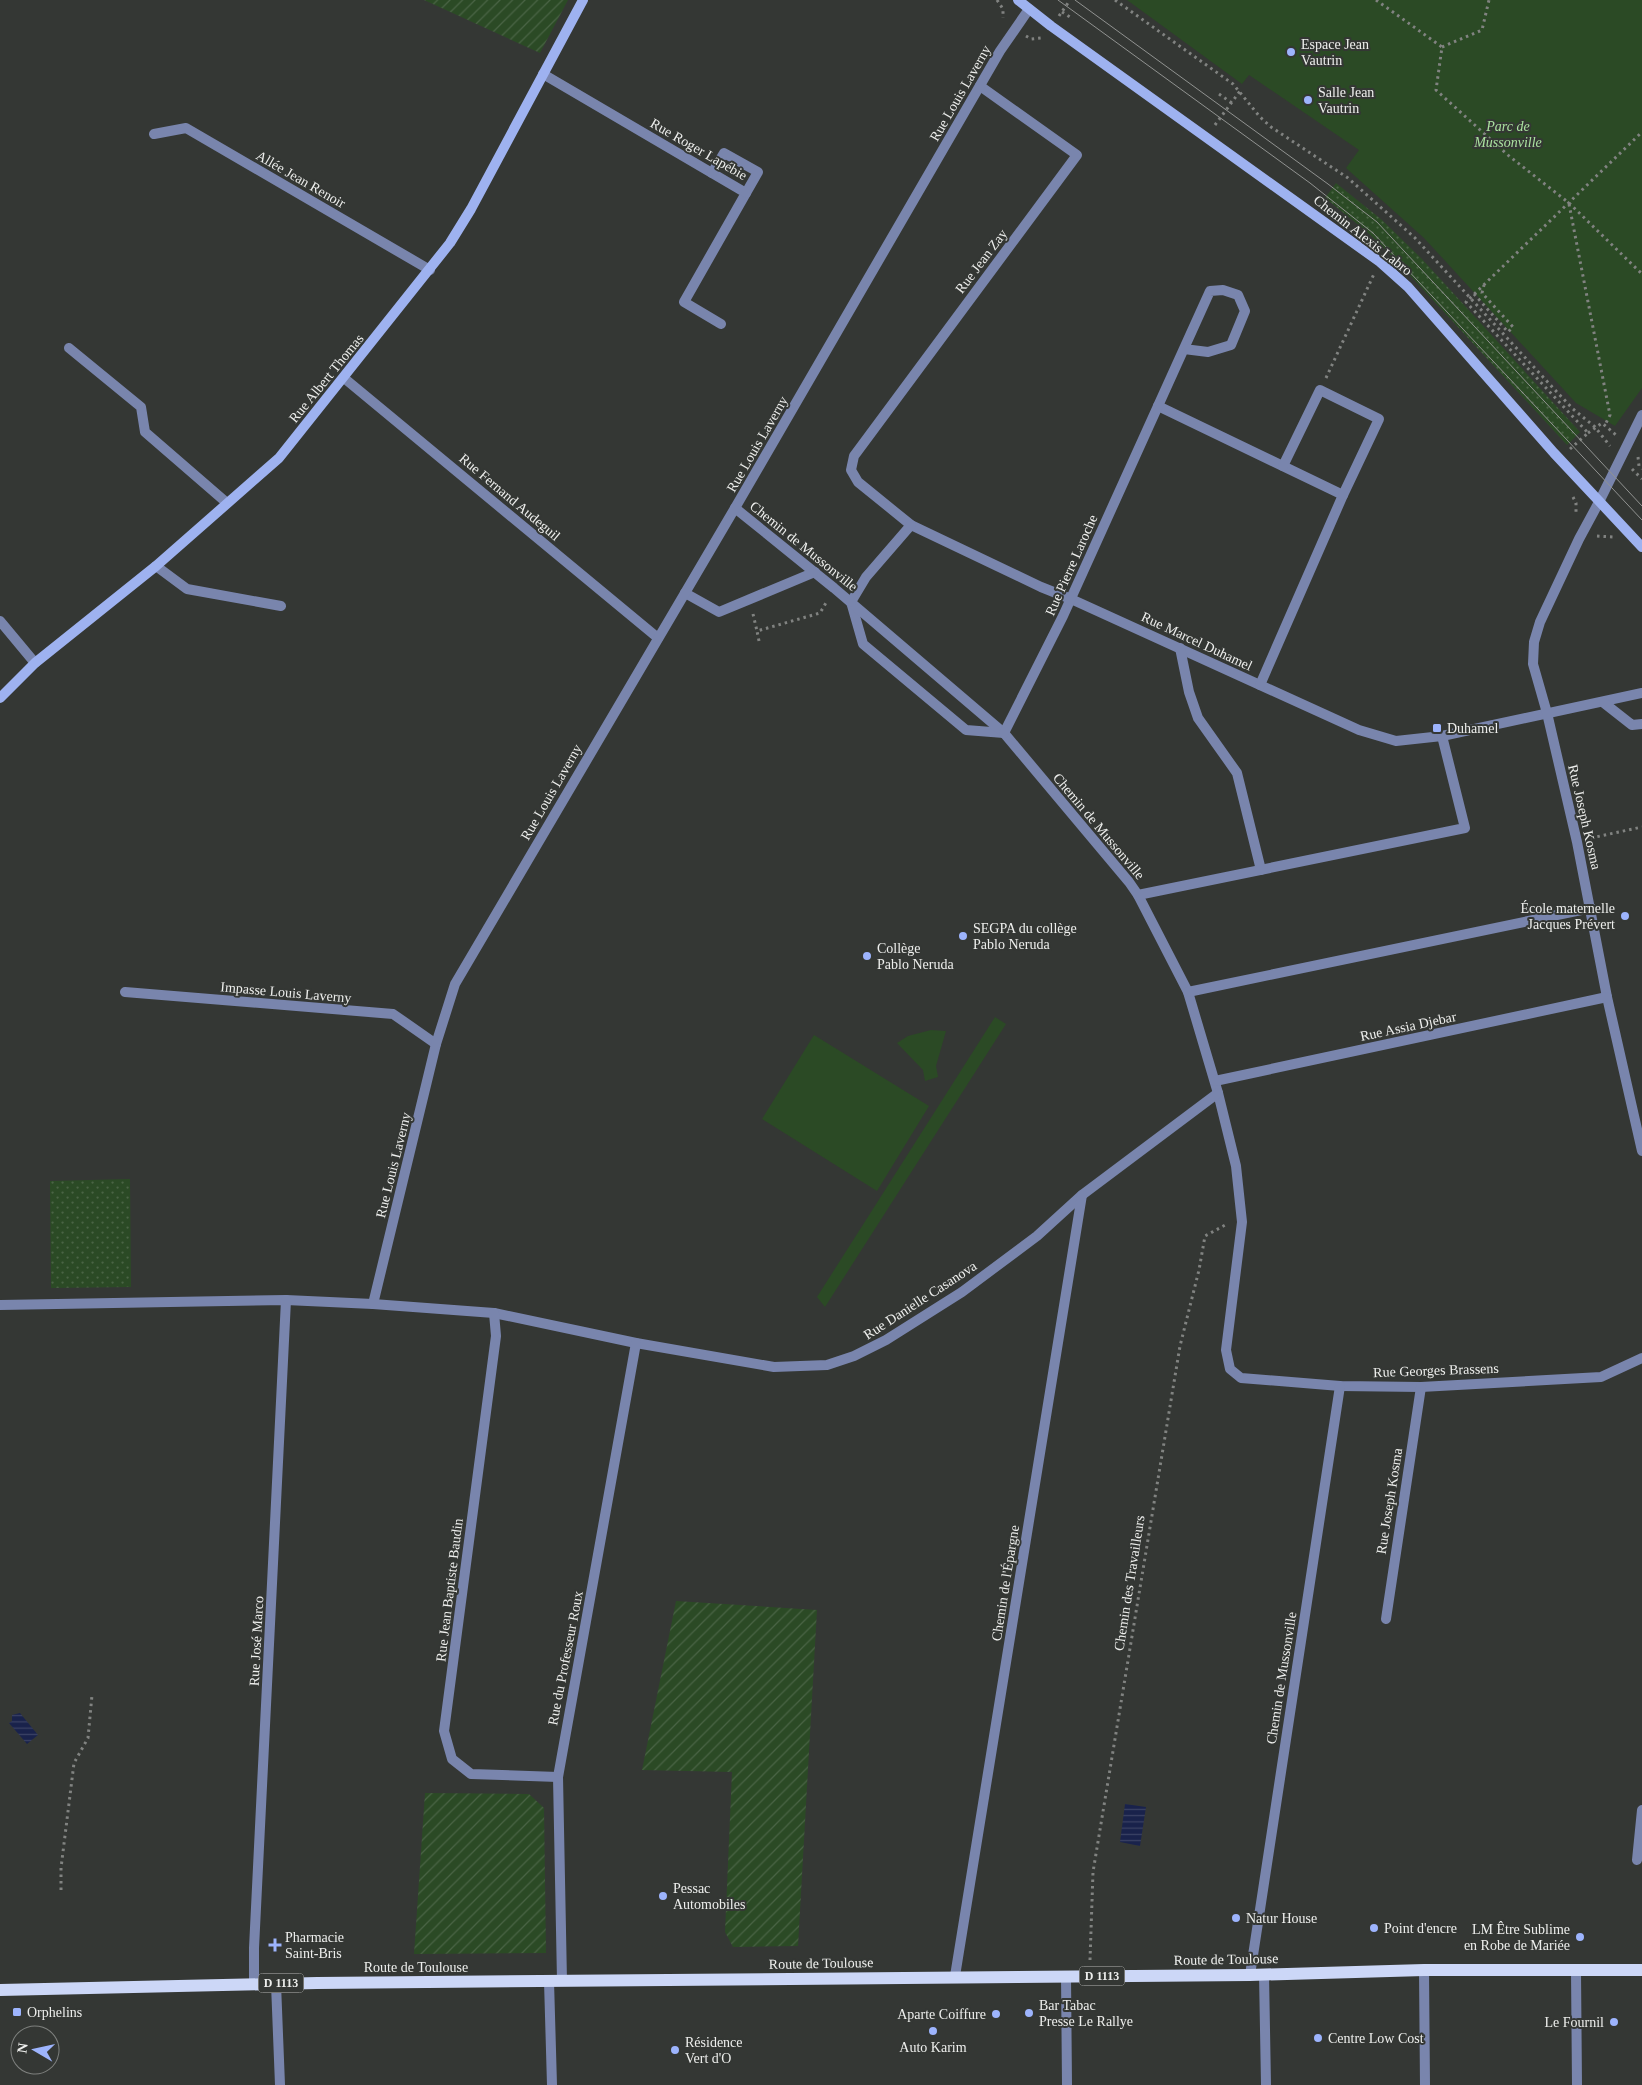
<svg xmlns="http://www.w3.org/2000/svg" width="1642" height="2085" font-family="Georgia,serif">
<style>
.grass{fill:url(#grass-dots)}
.park{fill:#2b4a25}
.garden{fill:url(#garden-furrows)}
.water{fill:url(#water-rules)}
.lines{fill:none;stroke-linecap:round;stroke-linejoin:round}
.path{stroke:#818381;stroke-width:3;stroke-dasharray:2.5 4;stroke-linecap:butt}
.lane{stroke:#7985ad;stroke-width:10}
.street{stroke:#7985ad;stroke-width:10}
.secondary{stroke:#9eb2f0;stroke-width:10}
.primary{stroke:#ccd7f7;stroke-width:12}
.tram{stroke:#919391;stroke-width:1}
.poi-dot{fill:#9db4fd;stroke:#343734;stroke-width:2}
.labels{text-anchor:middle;stroke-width:4;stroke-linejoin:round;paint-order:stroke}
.shield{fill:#343734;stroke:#b6b7b5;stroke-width:1}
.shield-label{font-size:12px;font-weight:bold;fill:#edeeec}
.poi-label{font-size:14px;fill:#edeeec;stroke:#343734;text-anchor:start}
.street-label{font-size:14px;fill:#edeeec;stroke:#343734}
.park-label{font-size:14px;font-style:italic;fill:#abe2a0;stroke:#343734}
</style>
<defs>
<pattern id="grass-dots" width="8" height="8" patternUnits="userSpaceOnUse" patternTransform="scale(1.25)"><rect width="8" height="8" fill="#2b4a25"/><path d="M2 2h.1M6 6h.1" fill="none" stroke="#4a6445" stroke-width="1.8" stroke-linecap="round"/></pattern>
<pattern id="garden-furrows" width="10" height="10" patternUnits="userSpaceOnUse" patternTransform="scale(1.25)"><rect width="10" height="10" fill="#2b4a25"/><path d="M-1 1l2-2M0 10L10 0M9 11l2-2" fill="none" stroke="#4a6445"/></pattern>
<pattern id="water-rules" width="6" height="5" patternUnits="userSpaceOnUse" patternTransform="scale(1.25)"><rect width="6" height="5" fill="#19224b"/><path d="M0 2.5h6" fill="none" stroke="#3b4265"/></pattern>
</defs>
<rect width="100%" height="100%" fill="#343734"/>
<g class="grass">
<path d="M1336,183l46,37 40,39 158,173 -13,13 -172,-186 -29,-28 -41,-33z"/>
<path d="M130,1179l1,108 -80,1 -1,-107z"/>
</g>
<g class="park">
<path d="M1127,0h515v388l-27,38 -39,-23 -152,-165 -78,-70 13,-18 -110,-75 -7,9z"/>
<path d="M995,1017l11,7 -181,283 -8,-10z"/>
<path d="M931,1030l15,1 -10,35 2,11 -13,4 -2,-11 -26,-27 11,-7z"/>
<path d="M814,1035l115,71 -52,85 -115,-72z"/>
</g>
<g class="garden">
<path d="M424,0h144l-28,53z"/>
<path d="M676,1601l141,9 -19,336 -65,1 -8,-15 7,-160 -90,-2z"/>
<path d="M425,1793l104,1 15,14 2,145 -132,1z"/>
</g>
<g class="water">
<path d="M20,1713l18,22 -11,9 -18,-21 3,-2v-6z"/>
<path d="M1125,1804l21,3 -6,39 -20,-4z"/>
</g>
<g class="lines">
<g class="path">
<path d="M997,0l6,9v9"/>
<path d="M1115,0l118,84 27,33 11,10 77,51 67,60 140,152 18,19 22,18 15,19"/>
<path d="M1376,0l66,47 -6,43 73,66 60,47 73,71"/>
<path d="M1062,12l11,7"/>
<path d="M1059,16l11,-16"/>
<path d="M1026,36l5,3 10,-1"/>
<path d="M1442,47l40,-17 7,-30"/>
<path d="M1219,94l13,9"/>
<path d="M1215,125l25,-34"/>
<path d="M1569,204l41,211 -5,10"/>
<path d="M1474,294l34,38 5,-5 -31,-34 2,-8"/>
<path d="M1326,378l48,-104"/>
<path d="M1588,433l14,-10 14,12"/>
<path d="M1570,449l18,-16 -122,-131 176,-170"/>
<path d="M1638,457l1,9 3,3"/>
<path d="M1632,469l10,10"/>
<path d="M1573,497l3,6v10"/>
<path d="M1597,536l16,1"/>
<path d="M753,614l4,17"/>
<path d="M759,641l-2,-10 63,-18 7,-12"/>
<path d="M1591,838l51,-11"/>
<path d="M61,1890v-22l13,-105 14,-25 4,-43"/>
<path d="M1090,1960l3,-88 87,-526 19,-76 6,-34 22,-12"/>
</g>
<g class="lane">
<path d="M69,348l72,59 4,25 82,71"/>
<path d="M1599,502l43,-87"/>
<path d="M851,602l12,42 103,86 38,3"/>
<path d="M0,621l35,42"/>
<path d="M1637,1860l5,-50"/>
</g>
<g class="street">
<path d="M543,74l203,119 -62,109 37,22"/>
<path d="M980,86l97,69 -223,301 -3,14 7,12 53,43 130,62 30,12 288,131 37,11 46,-5 200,-43"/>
<path d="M154,134l32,-6 244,142"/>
<path d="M712,173l12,-20 34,19 -12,21"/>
<path d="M344,378l314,260"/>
<path d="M1158,406l185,89 -83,190"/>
<path d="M1283,466l37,-76 59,29 -36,76"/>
<path d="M1599,502l-20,37 -39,83 -6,20 -1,22 14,49 30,129 30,155 35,154"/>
<path d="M735,508l99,80 170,145 125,149 9,13 50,97 30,101 18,73 6,56 -16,128 4,19 11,9 99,8 81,1 180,-10 41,-19"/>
<path d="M156,566l31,23 94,17"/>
<path d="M685,593l34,19 96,-40"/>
<path d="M851,602l15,-25 45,-52"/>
<path d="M1180,648l9,44 9,26 39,55 24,97"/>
<path d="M1604,703l28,22 10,-1"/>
<path d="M1004,733l59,-117 147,-325 13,-1 15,5 7,16 -14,34 -23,7 -24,-3"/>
<path d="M1138,895l327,-67 -23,-92"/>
<path d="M125,992l268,22 43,30"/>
<path d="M1188,992l403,-84"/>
<path d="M1215,1081l392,-84"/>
<path d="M373,1304l63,-260 19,-60 280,-476 265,-457 29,-42"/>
<path d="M0,1305l286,-5 87,4 121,9 142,30 138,24 53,-2 27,-9 32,-16 76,-48 75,-56 45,-41 136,-102"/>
<path d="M494,1313l2,23 -52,395 8,28 19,15 87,3"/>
<path d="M1386,1619l35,-232"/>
<path d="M1424,1970l1,115"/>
<path d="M1576,1971l1,114"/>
<path d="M1264,1974l2,111"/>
<path d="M1250,1975l90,-589"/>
<path d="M955,1976l127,-781"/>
<path d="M1066,1976l1,109"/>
<path d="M549,1981l3,104"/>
<path d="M562,1981l-4,-204 78,-434"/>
<path d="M254,1984v-36l32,-648"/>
<path d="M276,1984l4,101"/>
</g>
<g class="secondary">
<path d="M1018,0l33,26 329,236 28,25 146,166 88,94"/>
<path d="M0,698l35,-35 121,-97 123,-108 171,-215 21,-34 112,-209"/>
</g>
<path class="primary" d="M0,1990l317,-7 933,-8 174,-5h218"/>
<g class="tram">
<path d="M1058,0l252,183 63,50 269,287"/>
<path d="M1075,0l253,184 49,38 265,284"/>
</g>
</g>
<g class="poi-dot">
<circle cx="1291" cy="52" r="5"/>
<circle cx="1308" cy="100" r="5"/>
<rect x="1432" y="723" width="10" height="10" rx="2.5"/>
<circle cx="1625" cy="916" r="5"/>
<circle cx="963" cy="936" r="5"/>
<circle cx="867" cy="956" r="5"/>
<circle cx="663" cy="1896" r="5"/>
<circle cx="1236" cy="1918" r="5"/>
<circle cx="1374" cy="1928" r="5"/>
<circle cx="1580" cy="1937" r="5"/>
<path d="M272.5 1937.5h5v5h5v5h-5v5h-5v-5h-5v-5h5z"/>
<rect x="12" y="2007" width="10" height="10" rx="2.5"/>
<circle cx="1029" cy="2013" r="5"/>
<circle cx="996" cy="2014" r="5"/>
<circle cx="1614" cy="2022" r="5"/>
<circle cx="933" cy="2031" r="5"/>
<circle cx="1318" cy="2038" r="5"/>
<circle cx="675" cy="2050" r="5"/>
</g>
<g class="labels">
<g class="shield">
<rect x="1079.5" y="1966.5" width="45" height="19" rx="4"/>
<rect x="258.5" y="1973.5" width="45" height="19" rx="4"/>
</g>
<g class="shield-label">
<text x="1102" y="1980">D 1113</text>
<text x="281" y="1987">D 1113</text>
</g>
<g class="poi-label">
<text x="1301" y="49">Espace Jean<tspan x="1301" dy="16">Vautrin</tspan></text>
<text x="1318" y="97">Salle Jean<tspan x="1318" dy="16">Vautrin</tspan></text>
<text x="1447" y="733">Duhamel</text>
<text x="1615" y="913" text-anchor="end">École maternelle<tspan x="1615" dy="16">Jacques Prévert</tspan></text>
<text x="973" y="933">SEGPA du collège<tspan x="973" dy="16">Pablo Neruda</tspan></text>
<text x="877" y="953">Collège<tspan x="877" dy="16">Pablo Neruda</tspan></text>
<text x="673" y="1893">Pessac<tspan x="673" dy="16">Automobiles</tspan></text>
<text x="1246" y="1923">Natur House</text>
<text x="1384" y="1933">Point d'encre</text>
<text x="1570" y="1934" text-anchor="end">LM Être Sublime<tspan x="1570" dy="16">en Robe de Mariée</tspan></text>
<text x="285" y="1942">Pharmacie<tspan x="285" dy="16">Saint-Bris</tspan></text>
<text x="1039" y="2010">Bar Tabac<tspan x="1039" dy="16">Presse Le Rallye</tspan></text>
<text x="27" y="2017">Orphelins</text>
<text x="986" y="2019" text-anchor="end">Aparte Coiffure</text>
<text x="1604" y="2027" text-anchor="end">Le Fournil</text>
<text x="1328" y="2043">Centre Low Cost</text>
<text x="685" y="2047">Résidence<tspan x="685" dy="16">Vert d'O</tspan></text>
<text x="933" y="2052" text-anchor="middle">Auto Karim</text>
</g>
<g class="street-label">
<text transform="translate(960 93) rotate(-60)" y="5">Rue Louis Laverny</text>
<text transform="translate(699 149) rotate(30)" y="5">Rue Roger Lapébie</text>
<text transform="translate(301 179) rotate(30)" y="5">Allée Jean Renoir</text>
<text transform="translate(1363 235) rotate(38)" y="5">Chemin Alexis Labro</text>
<text transform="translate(981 261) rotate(-53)" y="5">Rue Jean Zay</text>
<text transform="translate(326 378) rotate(-51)" y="5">Rue Albert Thomas</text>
<text transform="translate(757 444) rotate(-60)" y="5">Rue Louis Laverny</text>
<text transform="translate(510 497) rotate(40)" y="5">Rue Fernand Audeguil</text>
<text transform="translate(804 546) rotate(39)" y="5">Chemin de Mussonville</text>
<text transform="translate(1071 565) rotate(-66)" y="5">Rue Pierre Laroche</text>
<text transform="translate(1197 641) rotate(25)" y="5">Rue Marcel Duhamel</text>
<text transform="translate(551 792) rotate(-60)" y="5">Rue Louis Laverny</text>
<text transform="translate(1585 817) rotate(77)" y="5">Rue Joseph Kosma</text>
<text transform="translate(1099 826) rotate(50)" y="5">Chemin de Mussonville</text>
<text transform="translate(286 992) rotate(5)" y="5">Impasse Louis Laverny</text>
<text transform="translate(1408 1026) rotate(-12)" y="5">Rue Assia Djebar</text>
<text transform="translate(393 1165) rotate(-76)" y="5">Rue Louis Laverny</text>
<text transform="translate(920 1300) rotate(-33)" y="5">Rue Danielle Casanova</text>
<text transform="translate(1436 1370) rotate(-2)" y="5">Rue Georges Brassens</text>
<text transform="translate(1389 1501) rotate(-81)" y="5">Rue Joseph Kosma</text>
<text transform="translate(1005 1583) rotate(-81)" y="5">Chemin de l'Épargne</text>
<text transform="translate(1129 1583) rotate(-81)" y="5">Chemin des Travailleurs</text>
<text transform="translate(449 1590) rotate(-83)" y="5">Rue Jean Baptiste Baudin</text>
<text transform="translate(256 1641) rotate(-87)" y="5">Rue José Marco</text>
<text transform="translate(565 1658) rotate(-79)" y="5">Rue du Professeur Roux</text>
<text transform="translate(1281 1678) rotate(-81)" y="5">Chemin de Mussonville</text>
<text transform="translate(1226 1959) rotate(-1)" y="5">Route de Toulouse</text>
<text transform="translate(821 1963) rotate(-1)" y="5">Route de Toulouse</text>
<text x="416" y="1972">Route de Toulouse</text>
</g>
<g class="park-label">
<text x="1508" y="131">Parc de<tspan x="1508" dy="16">Mussonville</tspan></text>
</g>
</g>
<g transform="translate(35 2050) rotate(279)"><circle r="24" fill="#343734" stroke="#7e807e"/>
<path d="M0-4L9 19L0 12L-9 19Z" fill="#9db4fd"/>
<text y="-8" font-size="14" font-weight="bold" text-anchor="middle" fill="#edeeec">N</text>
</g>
</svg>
